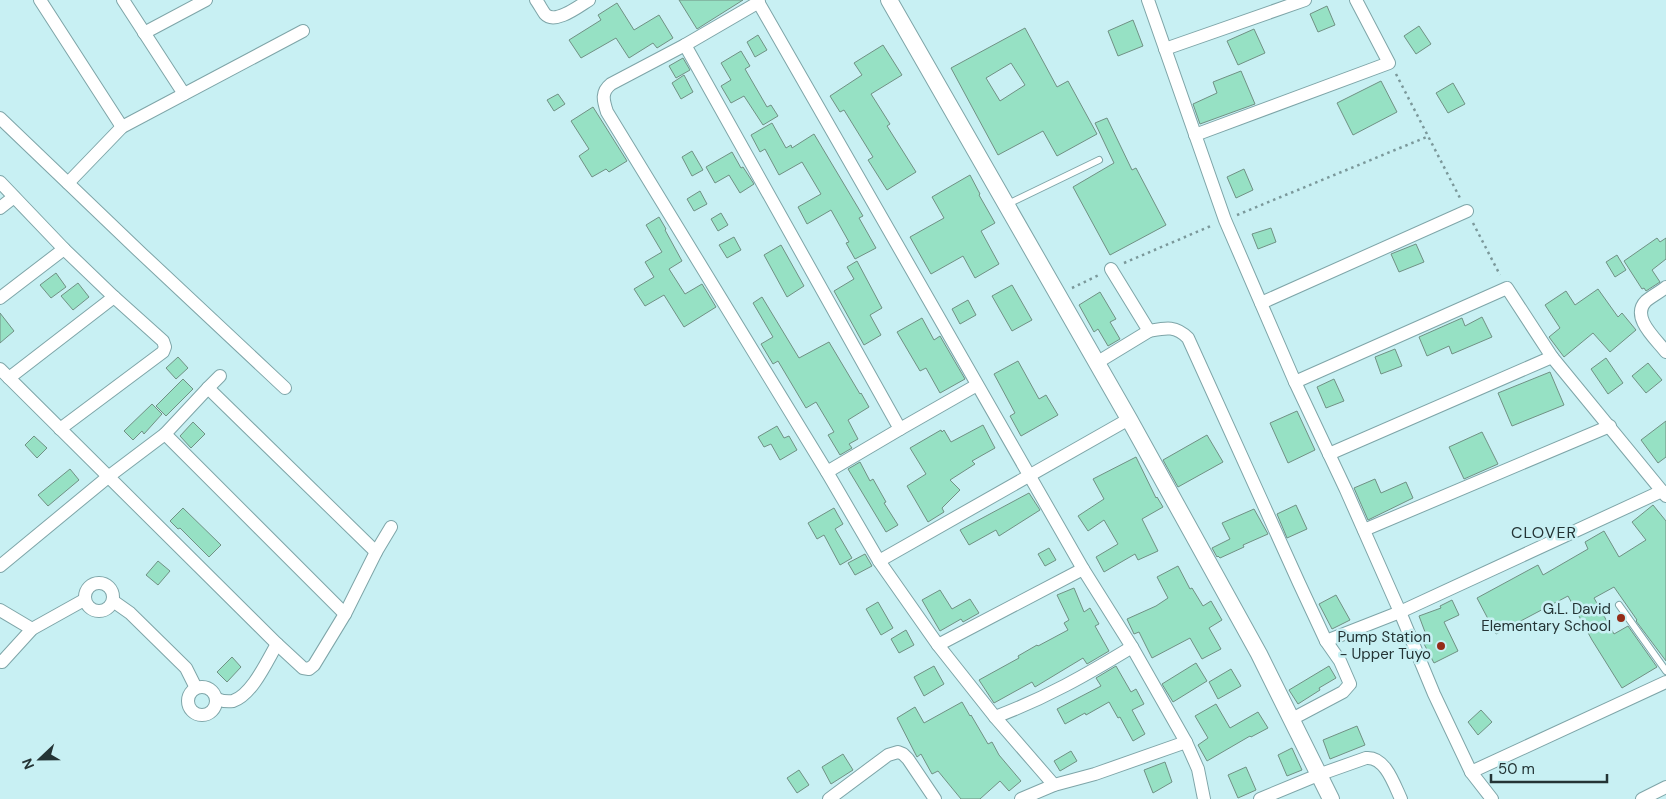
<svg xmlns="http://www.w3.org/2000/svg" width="1666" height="799" font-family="'DM Sans',sans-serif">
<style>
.building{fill:#96e1c4;stroke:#709184;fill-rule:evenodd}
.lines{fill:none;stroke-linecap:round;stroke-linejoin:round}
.service-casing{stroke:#7ea5a8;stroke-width:8}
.minor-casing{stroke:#7ea5a8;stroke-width:14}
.tertiary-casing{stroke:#7ea5a8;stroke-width:18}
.path{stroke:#7b989a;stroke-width:2.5;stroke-dasharray:2.5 4;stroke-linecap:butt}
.service{stroke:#fff;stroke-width:6}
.minor{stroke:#fff;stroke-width:12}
.tertiary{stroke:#fff;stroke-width:16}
.poi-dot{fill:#952c18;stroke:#c8f0f3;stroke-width:2}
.labels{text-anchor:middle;stroke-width:5;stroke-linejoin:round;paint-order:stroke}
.poi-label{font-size:15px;fill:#243435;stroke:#c8f0f3;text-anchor:end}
.neighbourhood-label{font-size:16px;letter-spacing:1px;fill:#243435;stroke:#c8f0f3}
</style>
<rect width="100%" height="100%" fill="#c8f0f3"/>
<g class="building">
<path d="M679,0h64l-46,29z"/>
<path d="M617,3l17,27 25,-15 14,23 -16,10 -4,-5 -24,15 -13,-20 -35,20 -12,-18 32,-20 -3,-5z"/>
<path d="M1327,6l8,19 -17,7 -8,-18z"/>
<path d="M1133,20l10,26 -25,10 -10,-25z"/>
<path d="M1419,26l12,18 -15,10 -12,-18z"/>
<path d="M1025,28l32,59 11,-6 29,53 -40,22 -14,-25 -45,24 -47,-87zM1011,63l14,22 -25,16 -14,-23z"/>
<path d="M1254,29l11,24 -27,12 -11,-24z"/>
<path d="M758,35l9,15 -12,7 -8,-15z"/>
<path d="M883,45l19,30 -31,19 19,30 -3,2 29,46 -29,18 -19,-30 5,-3 -29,-47 -4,2 -10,-16 32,-21 -8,-12z"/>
<path d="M741,51l9,15 -5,3 22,38 4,-2 7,11 -15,9 -19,-29 -13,7 -10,-17 10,-6 -10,-17z"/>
<path d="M683,58l7,12 -14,8 -7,-12z"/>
<path d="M1241,71l14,33 -55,20 -7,-20 24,-11 -4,-11z"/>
<path d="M684,75l9,17 -12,7 -9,-16z"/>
<path d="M1381,81l16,31 -44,23 -16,-32z"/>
<path d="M1453,83l12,21 -17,9 -12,-20z"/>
<path d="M558,94l7,10 -11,7 -7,-11z"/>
<path d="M593,107l34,54 -18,11 -3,-3 -14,8 -13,-21 10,-7 -18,-28z"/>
<path d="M1107,118l25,52 4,-2 30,57 -56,30 -37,-68 41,-24 -19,-40z"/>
<path d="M772,123l14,25 5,-3 1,3 22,-14 49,82 -4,2 17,30 -21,11 -9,-16 3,-1 -18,-32 -24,14 -9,-17 23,-13 -19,-32 -23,13 -14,-26 -5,3 -9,-17z"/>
<path d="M692,151l11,19 -11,6 -10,-19z"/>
<path d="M732,152l9,16 2,-1 11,17 -14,9 -11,-18 -14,8 -9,-16z"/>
<path d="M1244,169l9,21 -17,8 -9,-21z"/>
<path d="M970,175l10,19 -1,1 16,28 -14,8 18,33 -24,14 -12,-22 -32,18 -21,-37 34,-19 -12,-21z"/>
<path d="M700,191l7,13 -13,7 -7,-12z"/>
<path d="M721,213l7,12 -10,6 -7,-12z"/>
<path d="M659,217l7,12 -1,1 17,31 -13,8 16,25 17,-10 14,23 -32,20 -20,-32 -19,11 -11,-17 20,-12 -9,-15 17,-10 -16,-27z"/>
<path d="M1271,228l5,14 -18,7 -6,-15z"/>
<path d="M734,237l7,13 -14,8 -8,-13z"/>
<path d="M1657,238l3,4 6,-4v21l-14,11 8,12 -14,9 -2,-3 -2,1 -18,-28z"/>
<path d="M1416,244l8,18 -25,10 -8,-18z"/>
<path d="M781,245l23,41 -17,11 -23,-42z"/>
<path d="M1617,255l9,15 -11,7 -9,-15z"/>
<path d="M857,261l25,47 -12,7 11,20 -17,10 -30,-54 20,-12 -7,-12z"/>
<path d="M56,273l10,14 -15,11 -11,-13z"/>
<path d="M78,283l11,14 -16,13 -12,-14z"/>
<path d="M1012,285l20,35 -20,11 -20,-35z"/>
<path d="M1598,289l20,28 4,-4 14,17 -26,22 -17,-19 -29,24 -15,-20 11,-9 -15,-23 21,-14 9,14z"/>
<path d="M1100,292l16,27 -6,3 10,17 -12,7 -10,-17 -4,3 -15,-27z"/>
<path d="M762,297l37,61 30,-16 31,52 1,-1 8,14 -21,13 10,19 -9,5 3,4 -12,7 -12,-20 6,-3 -18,-30 -10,6 -28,-47 -5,3 -12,-20 12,-7 -20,-34z"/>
<path d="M968,300l8,15 -16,9 -8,-15z"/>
<path d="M0,313l14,18 -14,12z"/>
<path d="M1482,317l10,20 -40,17 -3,-8 -22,10 -8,-19 43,-19 3,8z"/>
<path d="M922,318l12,22 6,-4 25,43 -25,14 -14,-25 -6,3 -23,-39z"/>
<path d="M1395,349l7,17 -21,8 -6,-17z"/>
<path d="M178,357l10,11 -12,11 -10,-11z"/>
<path d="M1606,358l17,25 -15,11 -17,-25z"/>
<path d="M1018,361l21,38 7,-4 12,20 -37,21 -11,-20 5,-3 -21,-39z"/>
<path d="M1648,363l14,17 -16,13 -14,-17z"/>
<path d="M1550,372l14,33 -52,21 -14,-33z"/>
<path d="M183,379l10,10 -27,27 -10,-10z"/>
<path d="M1334,379l10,22 -18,7 -9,-21z"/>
<path d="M152,404l10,10 -18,20 -2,-3 -9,9 -9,-9z"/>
<path d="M1297,411l18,39 -27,13 -18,-40z"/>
<path d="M1666,421v36l-8,6 -17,-23z"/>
<path d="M193,422l12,12 -14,14 -11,-12z"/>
<path d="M983,425l12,23 -23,13 3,3 -25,16 10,10 -18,18 2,4 -16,10 -21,-36 19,-12 -16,-26 31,-18 1,2 2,-2 7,12z"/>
<path d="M777,426l7,12 5,-2 8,14 -17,10 -9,-16 -7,3 -6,-10z"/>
<path d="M1482,432l16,32 -34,15 -15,-32z"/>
<path d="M1207,435l16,27 -45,25 -15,-27z"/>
<path d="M34,436l13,12 -10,10 -12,-13z"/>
<path d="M1136,457l20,41 1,-1 6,10 -21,12 16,32 -20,9 -3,-6 -31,18 -8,-15 22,-13 -14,-24 -16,11 -10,-15 26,-17 -11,-20z"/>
<path d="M860,462l10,19 3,-2 13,23 -2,1 14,22 -12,7 -38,-63z"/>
<path d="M70,469l9,11 -31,26 -10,-11z"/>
<path d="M1375,479l6,14 25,-11 7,16 -45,22 -14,-32z"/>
<path d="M1029,493l11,17 -41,26 -3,-6 -27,15 -9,-15z"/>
<path d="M1296,505l11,24 -20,9 -10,-24z"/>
<path d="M1653,505l13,16v140l-30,-40 1,-1 -23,-33 -20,11 20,36 14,-8 29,41 -35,21 -30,-48 -24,-44 -72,38 -19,-36 61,-33 5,10 45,-26 -3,-7 19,-11 15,26 27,-17 -14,-18z"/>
<path d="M183,508l38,37 -12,12 -29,-29 -2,1 -8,-8z"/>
<path d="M834,508l9,16 -8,5 17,29 -12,7 -16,-30 -7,4 -9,-16z"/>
<path d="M1254,509l14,25 -25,11 1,2 -24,11 -2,-2 -1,1 -5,-9 18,-9 -8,-16z"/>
<path d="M1049,548l7,12 -11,6 -7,-12z"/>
<path d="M865,554l7,12 -17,9 -7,-12z"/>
<path d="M158,561l12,10 -12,14 -12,-10z"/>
<path d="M1178,566l12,23 2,-1 11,18 8,-5 11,19 -13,8 12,21 -19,10 -12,-21 -38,20 -13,-26 -5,2 -7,-15 29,-13 12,-8 -11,-21z"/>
<path d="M1074,588l10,24 6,-4 9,16 -4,2 14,25 -22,13 -4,-6 -48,29 -3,-5 -38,21 -15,-23 40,-22 -1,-2 19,-11 1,1 30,-16 -4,-7 5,-3 -12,-25z"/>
<path d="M940,590l12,19 18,-10 9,14 -16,9 -2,-3 -21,12 -18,-31z"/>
<path d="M1336,595l14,25 -18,9 -13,-25z"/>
<path d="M1452,600l7,15 -15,7 14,29 -24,12 -11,-21 5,-2 -9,-24 22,-8 -1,-2z"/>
<path d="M878,602l15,26 -12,7 -15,-26z"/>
<path d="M906,630l8,15 -15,8 -8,-14z"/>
<path d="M232,657l9,10 -14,15 -10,-10z"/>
<path d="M1196,663l11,18 -34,21 -11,-18z"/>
<path d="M934,666l10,18 -20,12 -10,-19z"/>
<path d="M1116,666l15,26 5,-3 8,15 -12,6 13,24 -12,7 -13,-24 -2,1 -9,-16 -23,13 -1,-2 -20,11 -8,-15 44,-23 -5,-8z"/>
<path d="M1329,666l7,12 -17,10 1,2 -22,14 -9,-14z"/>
<path d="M1231,669l10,17 -23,13 -9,-17z"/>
<path d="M962,702l8,14 1,-1 17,29 4,-2 7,13 22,26 -12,10 -9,-10 -20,18h-19l-23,-28 -6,3 -11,-20 -4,3 -20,-39 18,-11 9,16z"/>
<path d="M1216,704l14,24 28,-16 10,16 -17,9 -1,-1 -43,25 -9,-16 10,-7 -13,-22z"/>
<path d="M1481,710l11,12 -14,13 -10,-13z"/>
<path d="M1357,726l8,19 -35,14 -7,-19z"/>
<path d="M1292,748l10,22 -15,6 -9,-21z"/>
<path d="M1071,751l6,10 -17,10 -6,-10z"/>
<path d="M843,754l10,16 -22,14 -9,-17z"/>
<path d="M1165,762l7,20 -19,11 -9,-23z"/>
<path d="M1246,767l10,23 -18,8 -10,-23z"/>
<path d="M799,770l10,15 -12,8 -10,-15z"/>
</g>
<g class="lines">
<defs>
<g id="service">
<path d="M1008,204l91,-44"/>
<path d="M1619,605l47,66"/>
</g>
<g id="minor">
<path d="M40,0l82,127"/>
<path d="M123,0l61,94"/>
<path d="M536,0c3,4 6,10 9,14 10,11 34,-8 44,-14"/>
<path d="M757,0l326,569 49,78 54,95 -91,32 -41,11 -33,14"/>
<path d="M1148,0l77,220 70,162 51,108 54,122 34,82 37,78 21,27"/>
<path d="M759,2l-74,43 -74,39c-10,8 -8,16 -4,28l220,360 52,89 59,84 57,72 59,68"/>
<path d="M144,33l62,-33"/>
<path d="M685,45l215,384 -73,43"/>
<path d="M1165,49l140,-49"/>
<path d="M0,118l142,136 143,134"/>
<path d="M1195,135l194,-72 -33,-63"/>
<path d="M0,182l64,67 50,48 49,44 2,6 -2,5 -103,77"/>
<path d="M68,183l54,-56 181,-96"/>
<path d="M0,208l14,-11"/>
<path d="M1111,269l38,62c16,-3 26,-6 39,7l111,245 27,58 14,20 10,23 -7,8 -51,27"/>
<path d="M1666,287c-6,5 -14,9 -20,14 -16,16 10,38 20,51"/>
<path d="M0,298l64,-49"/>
<path d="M1261,303l206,-92"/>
<path d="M1098,362l51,-31"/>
<path d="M0,369l277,275 26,24 6,1 5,-4 31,-51 31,-62 15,-25"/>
<path d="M9,378l105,-81"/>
<path d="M1295,382l212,-94 45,69 114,139"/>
<path d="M208,388l168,164"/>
<path d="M900,429l77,-44"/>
<path d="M165,434l180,180"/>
<path d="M1329,454l223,-97"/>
<path d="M1364,530l246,-104"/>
<path d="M879,561l250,-142"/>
<path d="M0,566l108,-89 57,-43 43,-46 12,-12"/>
<circle cx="99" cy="597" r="14"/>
<path d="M113,601l17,12 56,55 10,20"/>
<path d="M0,610l32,19"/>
<path d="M1326,641l74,-29 262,-121"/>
<path d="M938,645l145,-76"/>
<path d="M2,662l30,-33 52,-29"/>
<circle cx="202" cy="701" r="14"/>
<path d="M217,699c5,2 10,3 16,2 19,-6 34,-40 44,-57"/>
<path d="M995,717c51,-19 91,-42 137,-70"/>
<path d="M1186,742l12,27 6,30"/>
<path d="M1471,772l195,-90"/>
<path d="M829,799l59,-44 10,-3 5,2 5,5 27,40"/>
<path d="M1260,799l58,-24 48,-17c19,-2 28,26 35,41"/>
<path d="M1642,799l24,-12"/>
</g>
<path id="tertiary" d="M889,0l240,419 130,235 72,145"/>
</defs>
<use href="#service" class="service-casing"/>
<use href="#minor" class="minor-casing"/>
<use href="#tertiary" class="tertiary-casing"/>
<g class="path">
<path d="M1396,74l65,126"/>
<path d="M1237,215l192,-79"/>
<path d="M1473,223l27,52"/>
<path d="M1124,263l89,-38"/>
<path d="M1072,288l27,-13"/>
</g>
<use href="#service" class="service"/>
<use href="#minor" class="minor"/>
<use href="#tertiary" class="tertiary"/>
</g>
<g class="poi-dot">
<circle cx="1621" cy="618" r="5"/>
<circle cx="1441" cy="646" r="5"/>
</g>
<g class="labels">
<g class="poi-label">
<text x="1611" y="614">G.L. David<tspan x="1611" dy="17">Elementary School</tspan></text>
<text x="1431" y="642">Pump Station<tspan x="1431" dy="17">- Upper Tuyo</tspan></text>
</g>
<g class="neighbourhood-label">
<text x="1544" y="538">CLOVER</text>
</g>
</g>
<g transform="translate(40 759) rotate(248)" stroke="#c8f0f3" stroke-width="4" paint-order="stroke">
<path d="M0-4L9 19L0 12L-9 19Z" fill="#243435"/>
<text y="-8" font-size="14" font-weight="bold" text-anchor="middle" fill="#243435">N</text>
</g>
<path d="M1491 774v8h116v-8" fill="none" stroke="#243435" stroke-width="2.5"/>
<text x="1498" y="774" font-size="15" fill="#243435" stroke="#c8f0f3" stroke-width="4" paint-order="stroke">50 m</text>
</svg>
